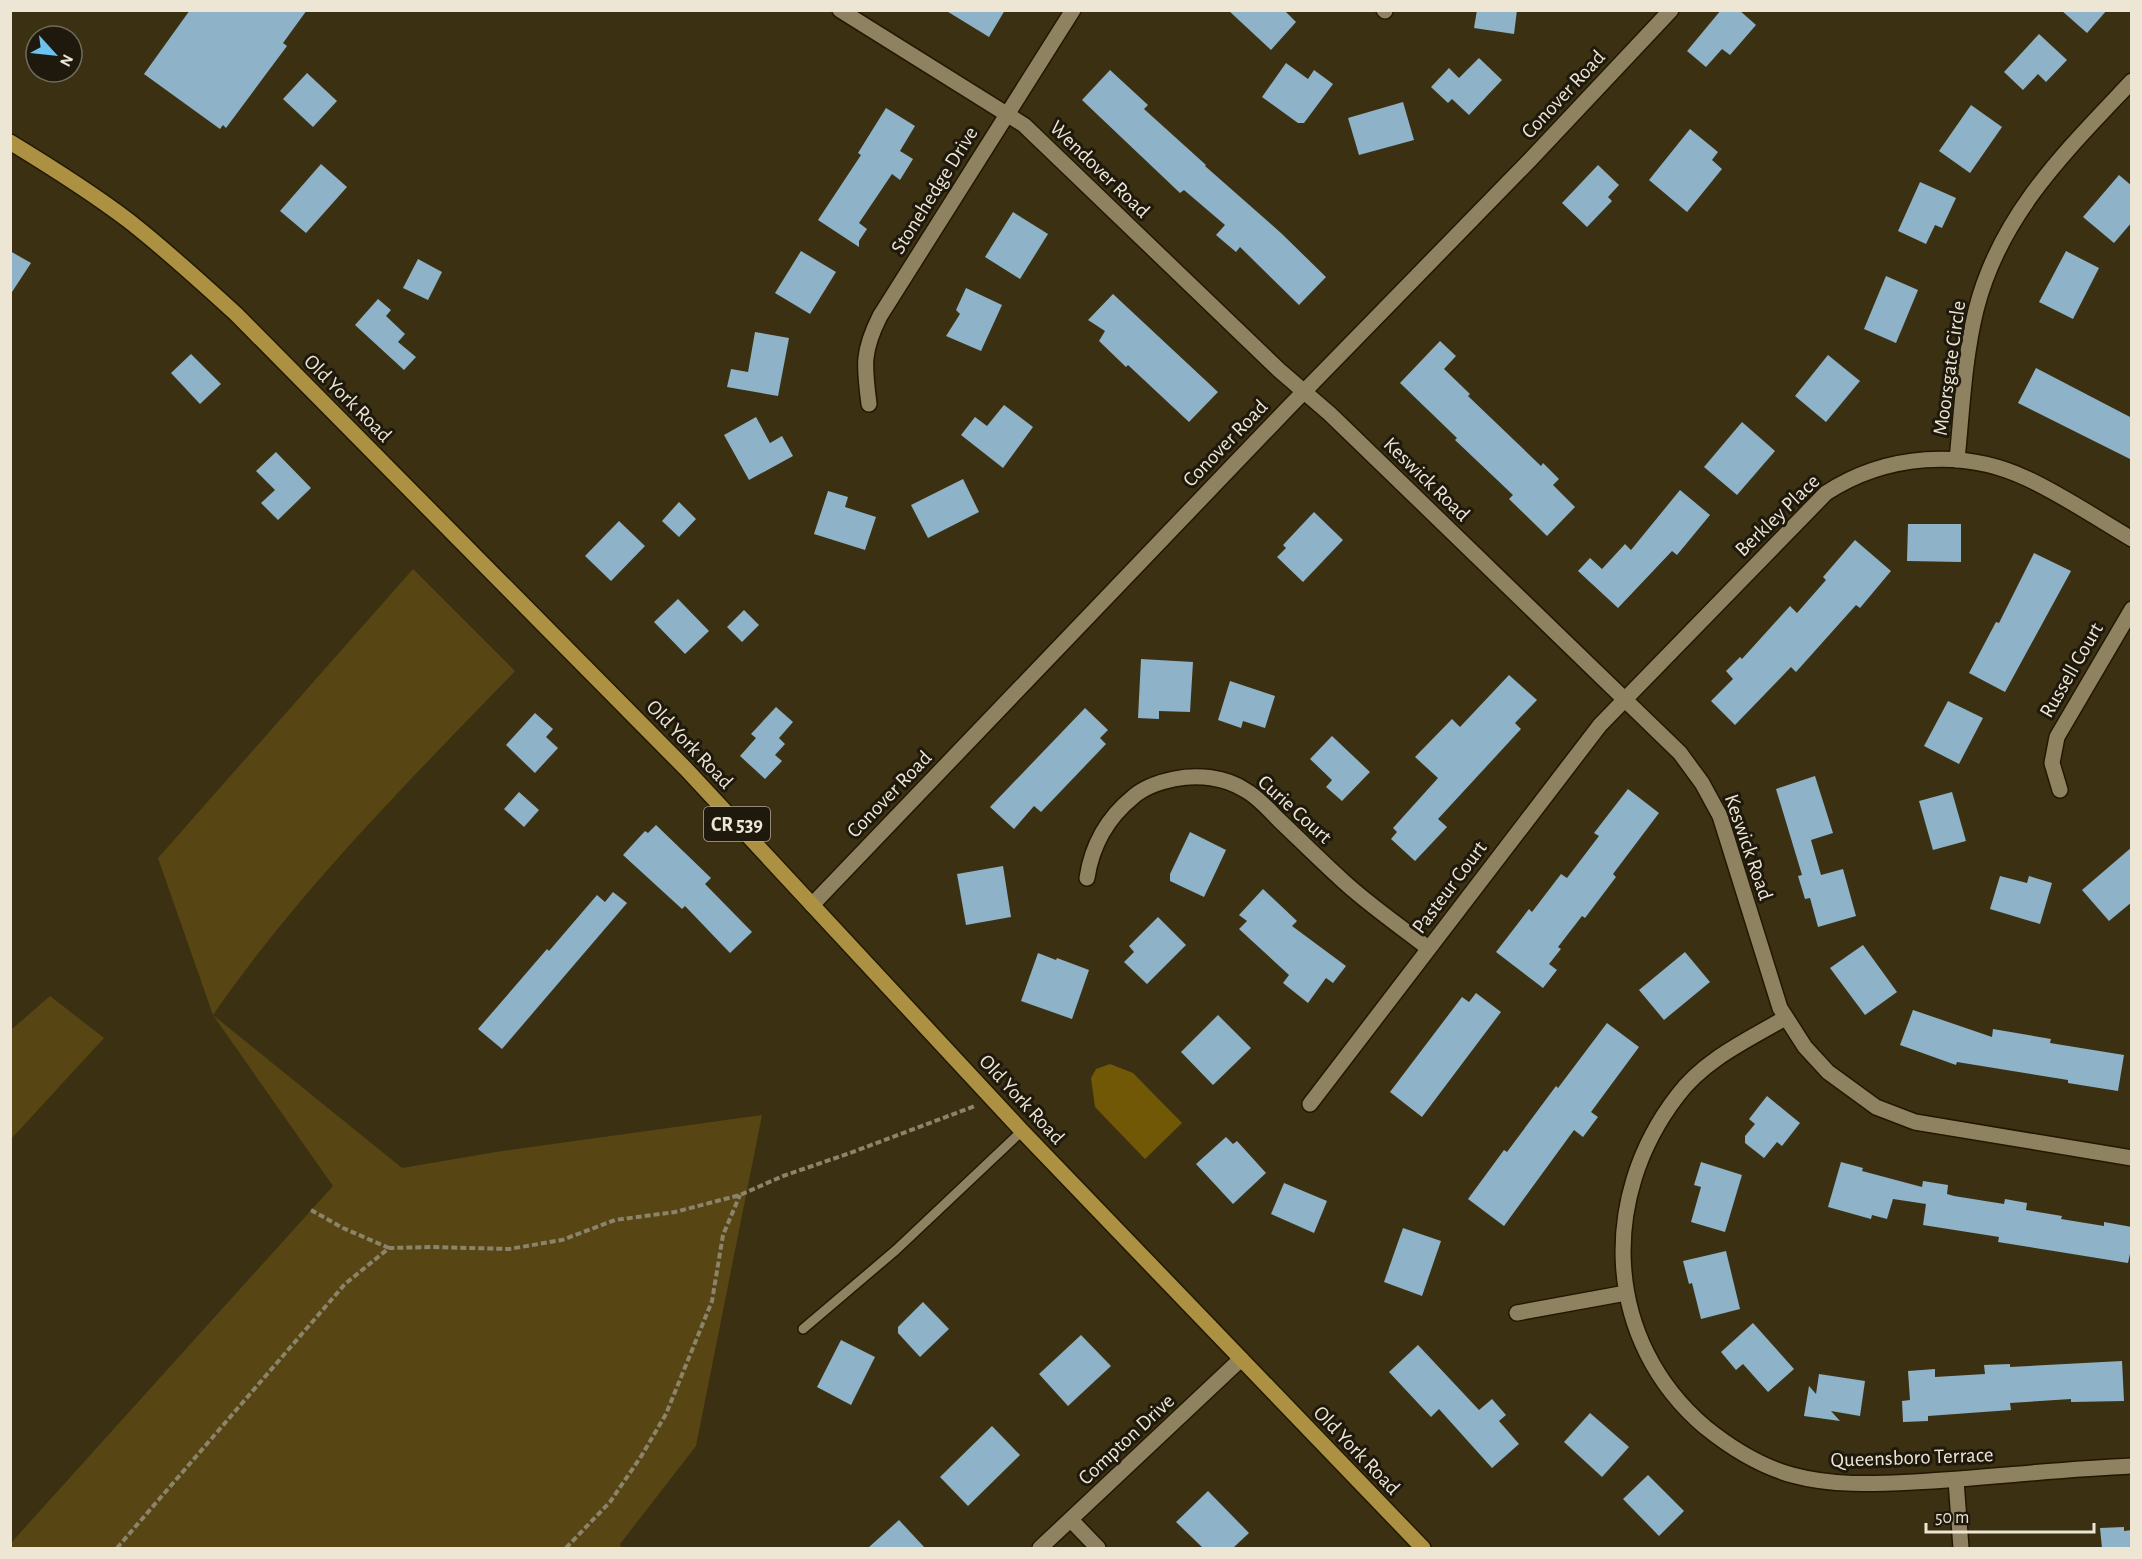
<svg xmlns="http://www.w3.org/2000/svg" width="2142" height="1559" font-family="'Alegreya Sans',sans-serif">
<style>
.green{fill:#574613}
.water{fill:#705806}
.building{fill:#8eb2c7}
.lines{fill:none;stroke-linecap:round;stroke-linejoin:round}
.service-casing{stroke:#221800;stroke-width:12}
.minor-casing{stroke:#221800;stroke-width:18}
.tertiary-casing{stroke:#221800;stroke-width:18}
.primary-casing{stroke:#221800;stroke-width:18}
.path{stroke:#8b836a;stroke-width:4;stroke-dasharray:6 3;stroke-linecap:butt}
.service{stroke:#8e8261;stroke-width:9}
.minor{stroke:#8e8261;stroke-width:15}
.tertiary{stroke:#8e8261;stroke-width:15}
.primary{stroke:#ab9141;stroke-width:15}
.labels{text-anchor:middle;stroke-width:6;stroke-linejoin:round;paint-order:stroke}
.shield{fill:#1e190c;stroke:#afa899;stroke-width:1.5}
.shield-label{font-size:20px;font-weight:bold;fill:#ede6d5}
.street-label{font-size:21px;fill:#ede6d5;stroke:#1e190c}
</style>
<rect width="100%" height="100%" fill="#3b3112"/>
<g class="green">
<path d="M413,569l102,102c-106,110 -215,218 -302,344l189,153 94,-16 266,-37 -66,331 -76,98 2,4h-611v-5l322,-357 -120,-171 -55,-157z"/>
<path d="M50,996l54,42 -93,101v-109z"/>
</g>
<path class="water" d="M1110,1064l23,9 49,50 -37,36 -50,-52 -4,-29 5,-9z"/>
<g class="building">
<path d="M190,10h117l-24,33 4,3 -61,82 -3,-3 -3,4 -76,-55z"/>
<path d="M945,10h60l-16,27z"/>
<path d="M1228,10h56l12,12 -25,28z"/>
<path d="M1477,10h40l-3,24 -40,-6z"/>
<path d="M1721,10h18l17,15 -26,30 -8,-6 -16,18 -19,-16z"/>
<path d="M2061,10h46l-20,23z"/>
<path d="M2039,34l28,26 -21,22 -8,-8 -15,16 -19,-18z"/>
<path d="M1479,58l23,22 -33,35 -17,-16 -4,4 -17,-16 18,-19 10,10z"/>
<path d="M1286,63l22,16 6,-9 19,14 -29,39h-6l-36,-26z"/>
<path d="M1110,70l38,35 -4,4 62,56 -1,1 76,67 45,44 -27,28 -59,-58 -4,5 -20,-17 9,-10 -41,-35 -4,3 -98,-93z"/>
<path d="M307,73l30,28 -24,26 -30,-28z"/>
<path d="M1403,102l11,38 -55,15 -11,-37z"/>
<path d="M1971,105l31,22 -32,46 -31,-22z"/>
<path d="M886,108l29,18 -15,25 13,8 -13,21 -8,-6 -33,49 8,6 -8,12v6l-41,-27 43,-65 -3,-2z"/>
<path d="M1690,129l28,23 -6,8 10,9 -35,43 -38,-32z"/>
<path d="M321,164l26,23 -41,46 -26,-22z"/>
<path d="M1598,165l21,20 -11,12 4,4 -25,26 -25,-24z"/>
<path d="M2119,175l13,11v36l-18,21 -31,-26z"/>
<path d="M1920,182l36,16 -14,30 -7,-3 -9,19 -28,-13z"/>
<path d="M1013,212l35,22 -28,45 -35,-22z"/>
<path d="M10,251l21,12 -21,32z"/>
<path d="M801,251l35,21 -26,42 -35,-21z"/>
<path d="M2066,251l33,17 -26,51 -34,-17z"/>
<path d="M418,259l24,13 -14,28 -25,-12z"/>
<path d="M1886,276l32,14 -22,53 -32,-14z"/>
<path d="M966,288l36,17 -21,46 -35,-15 14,-22 -4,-4z"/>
<path d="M1113,294l105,98 -29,30 -61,-57 -2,2 -27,-26 6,-10 -17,-11z"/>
<path d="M378,299l13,11 -5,6 19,18 -7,8 18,15 -12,13 -49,-45z"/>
<path d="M755,332l34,6 -11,58 -51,-9 4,-18 17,3z"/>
<path d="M1440,341l16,15 -12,13 26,25 -2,2 73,70 2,-3 16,16 -6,6 22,22 -28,29 -38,-37 4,-4 -58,-55 2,-2 -57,-55z"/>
<path d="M191,354l30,30 -21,20 -29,-31z"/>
<path d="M1828,355l32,26 -34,41 -31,-26z"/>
<path d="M2036,368l96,50v42l-114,-57z"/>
<path d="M1004,405l29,22 -30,41 -42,-33 14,-18 12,9z"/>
<path d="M756,417l14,26 12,-7 11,20 -44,24 -25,-45z"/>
<path d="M1742,422l33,29 -38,44 -33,-28z"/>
<path d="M276,452l35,36 -33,32 -17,-17 14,-13 -19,-19z"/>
<path d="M963,479l16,33 -51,26 -17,-33z"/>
<path d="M1680,490l30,25 -33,40 -5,-4 -54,57 -40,-37 12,-13 12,11 23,-25 6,6z"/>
<path d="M828,491l20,6 -3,10 31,10 -11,33 -51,-16z"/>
<path d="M679,502l17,17 -17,18 -17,-16z"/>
<path d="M1314,512l29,28 -40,42 -26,-25 9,-9 -3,-3z"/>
<path d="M619,521l26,25 -34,35 -26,-25z"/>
<path d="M1908,524h53v38l-54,-1z"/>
<path d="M1855,540l36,31 -31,37 -4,-3 -60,67 -5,-5 -56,58 -24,-24 22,-22 -7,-8 14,-14 2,2 48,-53 7,7 29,-33 -3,-3z"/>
<path d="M2034,553l37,18 -66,121 -36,-19 27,-51 3,1z"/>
<path d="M678,599l31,32 -24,23 -31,-32z"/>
<path d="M744,610l15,15 -17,17 -15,-15z"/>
<path d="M1141,659l52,3 -3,50 -31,-1v8l-21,-1z"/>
<path d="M1509,675l28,25 -22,23 6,6 -83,90 9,8 -32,34 -24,-22 6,-7 -4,-4 45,-50 -23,-21 37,-38 8,8z"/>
<path d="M1230,681l45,15 -10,32 -22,-7 -2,7 -23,-8z"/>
<path d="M1948,701l35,17 -24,46 -35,-18z"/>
<path d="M776,707l17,15 -14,16 6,6 -10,11 7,6 -17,18 -25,-23 16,-18 -5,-4z"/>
<path d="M1085,708l23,22 -8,8 6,6 -65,68 -7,-6 -20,23 -24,-22z"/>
<path d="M535,713l18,16 -7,8 12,11 -23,25 -29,-28z"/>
<path d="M1332,736l38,36 -28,29 -16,-14 6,-7 -22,-21z"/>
<path d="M1815,776l18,57 -22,7 10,35 22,-6 13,47 -38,11 -8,-29 -5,1 -7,-23 4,-1 -26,-86z"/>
<path d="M1628,789l31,24 -46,61 3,3 -31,41 -3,-2 -24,31 3,2 -12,15 8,6 -14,18 -47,-36 33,-43 3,3 29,-38 6,4 32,-42 -5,-3z"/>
<path d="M519,792l20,18 -15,17 -20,-18z"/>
<path d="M1952,792l14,49 -33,9 -14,-49z"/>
<path d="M656,825l55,53 -6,6 47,48 -22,21 -45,-47 -3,3 -59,-54 22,-24 3,2z"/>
<path d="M1190,832l36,18 -22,47 -34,-16v-7z"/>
<path d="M2132,847v55l-23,19 -27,-31z"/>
<path d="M1003,866l8,51 -45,8 -9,-51z"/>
<path d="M2000,876l27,7 2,-7 23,7 -12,41 -50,-15z"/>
<path d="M1263,889l34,32 -5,5 54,40 -13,17 -7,-5 -18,25 -25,-20 6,-8 -50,-46 8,-8 -8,-6z"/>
<path d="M613,892l14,11 -125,146 -24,-20 69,-80 2,2 48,-56 8,7z"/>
<path d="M1158,917l28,28 -39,39 -23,-22 10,-10 -5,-6z"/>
<path d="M1863,945l34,47 -32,23 -35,-47z"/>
<path d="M1685,952l25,30 -46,38 -25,-30z"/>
<path d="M1038,953l18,7 1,-2 32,12 -17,49 -51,-18z"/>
<path d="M1476,993l25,19 -79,105 -32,-25 72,-95 7,5z"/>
<path d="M1913,1010l79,27 1,-8 58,10 -1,4 74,12 -6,36 -50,-8v-3l-111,-18 -1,3 -56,-20z"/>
<path d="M1218,1015l33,33 -38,37 -32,-33z"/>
<path d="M1607,1023l32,24 -48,65 7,5 -15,20 -9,-7 -70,96 -36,-27 36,-49 3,2 49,-66 2,2z"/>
<path d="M1767,1096l33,27 -18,23 -5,-4 -13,16 -19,-15v-7l10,-12 -6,-5z"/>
<path d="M1226,1137l7,7 4,-3 29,32 -33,31 -37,-40z"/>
<path d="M1701,1162l41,13 -17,57 -34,-10 10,-35 -7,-2z"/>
<path d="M1841,1162l22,6 -1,3 60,16 1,-6 25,4 -1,9 7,2 50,8 1,-5 22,4 -1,7 36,6 -1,3 43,7v-4l28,5v18l-4,18 -130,-21 1,-5 -76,-12 3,-21 -33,-5 -6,20 -15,-4 -1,4 -43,-12z"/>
<path d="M1284,1183l43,18 -13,32 -43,-19z"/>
<path d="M1403,1228l38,13 -19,55 -38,-14z"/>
<path d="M1726,1251l14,58 -39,10 -9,-36 -3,1 -6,-23z"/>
<path d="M923,1302l26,27 -29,28 -22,-24v-6z"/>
<path d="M1753,1323l41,46 -26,23 -25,-28 -7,6 -15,-18z"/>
<path d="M1081,1335l30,31 -43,40 -29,-32z"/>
<path d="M841,1340l34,17 -24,48 -34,-18z"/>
<path d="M1418,1345l61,65 13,-11 14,16 -7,6 20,23 -27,24 -53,-59 -8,8 -42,-45z"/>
<path d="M2122,1361l2,40 -53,1v-3l-61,4 1,7 -83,6v5l-25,1 -1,-21 8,-1 -2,-29 27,-2v8l50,-3 -1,-9 26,-1v3z"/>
<path d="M1819,1374l46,7 -5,35 -29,-5 9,10 -36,-5 5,-30 7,8z"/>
<path d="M1590,1413l39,34 -27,30 -38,-35z"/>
<path d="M992,1426l28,29 -52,51 -28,-29z"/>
<path d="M1648,1475l36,36 -25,25 -36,-37z"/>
<path d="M1208,1491l41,42 -16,15h-30l-27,-26z"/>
<path d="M899,1520l26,28h-57z"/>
<path d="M2124,1527v4l8,-1v18h-30l-2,-20z"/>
</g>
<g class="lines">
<defs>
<path id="service" d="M803,1329l93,-79 126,-119"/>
<g id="minor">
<path d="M840,10l184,115 255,245 51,44 350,339 22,30 18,33 60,192 25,39 23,25 48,35 39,15 217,36"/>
<path d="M1384,10l1,1"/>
<path d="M869,404c-5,-39 -7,-52 11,-88l193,-306"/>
<path d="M1957,460c5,-50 7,-101 19,-150 24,-96 91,-160 156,-229"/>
<path d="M2060,790l-8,-27 5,-26 75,-128"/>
<path d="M1087,878c5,-33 19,-59 46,-81 11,-10 27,-15 41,-18 24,-5 51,-2 71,11 13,7 24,20 34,30 21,20 42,41 63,60 27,25 58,46 86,68"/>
<path d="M1785,1018c-37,22 -80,41 -107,77 -80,103 -74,246 27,332 26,21 55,39 87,48 40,11 81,9 122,7 73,-4 145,-13 218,-16"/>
<path d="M1310,1104l290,-379 226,-232c60,-39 138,-45 202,-14 36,17 70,40 104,60"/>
<path d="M1517,1313l109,-20"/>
<path d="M1956,1480l5,68"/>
<path d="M1071,1520l27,28"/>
<path d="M1040,1548l201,-189"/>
</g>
<path id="tertiary" d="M812,905l476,-497 242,-248 141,-150"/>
<path id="primary" d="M10,142c41,25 81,50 119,79 37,29 72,61 107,93l450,455 336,362 401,417"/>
</defs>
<use href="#service" class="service-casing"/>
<use href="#minor" class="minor-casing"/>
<use href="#tertiary" class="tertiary-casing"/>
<use href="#primary" class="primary-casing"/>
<g class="path">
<path d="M311,1210l32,18 46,20"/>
<path d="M117,1548l228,-264 44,-36 43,-1 77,2 53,-9 53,-20 60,-8 65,-17 43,-19 67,-23 125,-47"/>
<path d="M566,1548l44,-46 32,-47 24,-41 46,-113 11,-66 17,-40"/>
</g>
<use href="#service" class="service"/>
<use href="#minor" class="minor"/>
<use href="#tertiary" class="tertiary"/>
<use href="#primary" class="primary"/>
</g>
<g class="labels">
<rect class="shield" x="704" y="807" width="66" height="34" rx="4.5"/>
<g class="shield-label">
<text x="737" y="831">CR 539</text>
</g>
<g class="street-label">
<text transform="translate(1563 94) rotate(-47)" y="7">Conover Road</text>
<text transform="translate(1100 169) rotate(44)" y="7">Wendover Road</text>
<text transform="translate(934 190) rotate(-58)" y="7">Stonehedge Drive</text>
<text transform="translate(1949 368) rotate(-82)" y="7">Moorsgate Circle</text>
<text transform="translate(348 398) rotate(45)" y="7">Old York Road</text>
<text transform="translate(1225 443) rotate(-46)" y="7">Conover Road</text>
<text transform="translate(1427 479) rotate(44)" y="7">Keswick Road</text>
<text transform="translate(1777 515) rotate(-44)" y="7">Berkley Place</text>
<text transform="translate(2071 670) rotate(-60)" y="7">Russell Court</text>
<text transform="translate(690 744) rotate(46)" y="7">Old York Road</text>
<text transform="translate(889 794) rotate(-46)" y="7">Conover Road</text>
<text transform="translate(1295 809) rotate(42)" y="7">Curie Court</text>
<text transform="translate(1749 847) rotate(71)" y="7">Keswick Road</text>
<text transform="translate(1449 887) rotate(-53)" y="7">Pasteur Court</text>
<text transform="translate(1022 1099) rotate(47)" y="7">Old York Road</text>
<text transform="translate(1126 1439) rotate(-43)" y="7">Compton Drive</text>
<text transform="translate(1357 1450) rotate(46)" y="7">Old York Road</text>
<text transform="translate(1912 1457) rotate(-2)" y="7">Queensboro Terrace</text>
</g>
</g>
<rect width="2142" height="1559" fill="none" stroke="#ede6d5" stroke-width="24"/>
<g transform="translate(54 54) rotate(117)"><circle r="28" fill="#1e190c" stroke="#716b5c" stroke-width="1.5"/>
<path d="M0-4.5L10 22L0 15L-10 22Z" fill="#6cc3f2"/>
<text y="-9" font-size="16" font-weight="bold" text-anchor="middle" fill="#ede6d5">N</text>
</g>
<path d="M1926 1523v9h168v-9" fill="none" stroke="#ede6d5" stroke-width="3"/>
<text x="1935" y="1523" font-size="18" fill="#ede6d5" stroke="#1e190c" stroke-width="4.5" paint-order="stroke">50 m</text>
</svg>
